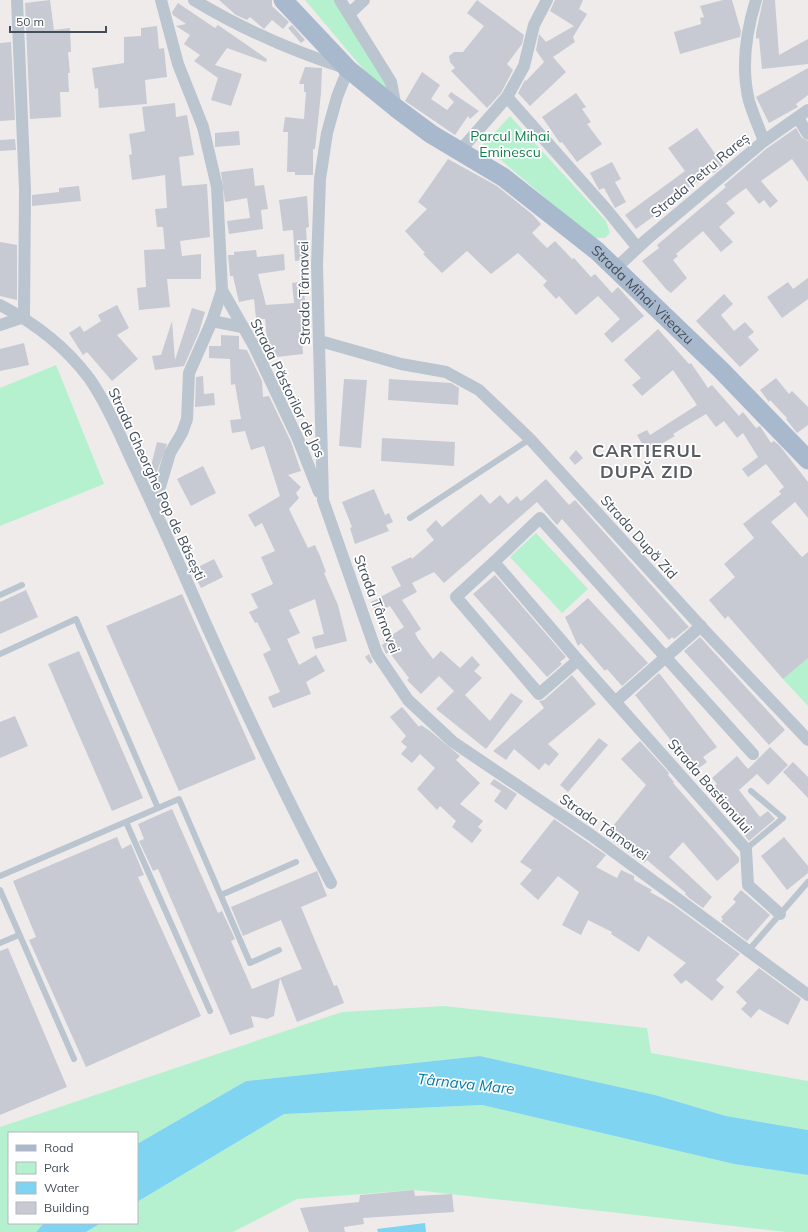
<svg xmlns="http://www.w3.org/2000/svg" width="808" height="1232" font-family="Mulish,sans-serif">
<style>
.green{fill:#b5f1cf}
.water{fill:#7fd4f1}
.building{fill:#c7cad2}
.lines{fill:none;stroke-linecap:round;stroke-linejoin:round}
.lane{stroke:#bbc5d0;stroke-width:6}
.street{stroke:#bbc5d0;stroke-width:12}
.primary{stroke:#a9b9cd;stroke-width:19}
.labels{text-anchor:middle;stroke-width:3.5;stroke-linejoin:round;paint-order:stroke}
.park-label{font-size:14px;fill:#107f4d;stroke:#fff}
.street-label{font-size:14px;fill:#434e5a;stroke:#fff}
.water-label{font-size:15px;font-style:italic;fill:#047ba5;stroke:#fff}
.district-label{font-size:18px;font-weight:bold;letter-spacing:1px;fill:#585c61;stroke:#fff}
</style>
<rect width="100%" height="100%" fill="#efebeb"/>
<g class="green">
<path d="M305,0h35l51,82 5,26z"/>
<path d="M510,116l96,105 4,12 -5,5h-9l-9,-5 -104,-88z"/>
<path d="M56,365l48,119 -104,42v-138z"/>
<path d="M536,533l52,56 -26,24 -52,-56z"/>
<path d="M808,657v49l-25,-27z"/>
<path d="M444,1006l203,22 4,25 157,28v49l-82,-14 -71,-21 -175,-39 -234,25 -109,63v-11h-128v90h35l-8,9h-36v-105l342,-115z"/>
<path d="M482,1105l252,59 74,11v57h-22l-372,-42 -117,9 -64,33h-147l15,-9h36v-21l147,-88z"/>
</g>
<g class="water">
<path d="M480,1056l175,39 71,21 82,14v45l-74,-11 -252,-59 -198,9 -147,88v-58l109,-63z"/>
<path d="M44,1223h57l-15,9h-50z"/>
<path d="M425,1223l1,9h-48l-1,-3z"/>
</g>
<g class="building">
<path d="M50,0l4,30 16,-2 1,24h-3l2,21h-2l1,19h-9l1,25 -31,2 -5,-116z"/>
<path d="M219,0h53v6l17,16 -6,7 -11,-9 -8,9 -14,-12 -3,3 -11,-5z"/>
<path d="M477,0l47,35 -2,9 -15,20 6,6 -12,23 -14,15 -36,-37 4,-3 -5,-6 -1,-6 5,-4h9l21,-26 -17,-13z"/>
<path d="M555,0h28l-4,9 8,5 -14,23 2,5 -22,15 13,15 -36,34 -12,-13 7,-13 1,1 18,-19 -8,-12 3,-16 7,8 28,-16 -24,-15z"/>
<path d="M723,0h9l9,31 -1,6 -60,17 -6,-22 27,-8 -1,-6 4,-1 -4,-11z"/>
<path d="M763,0h12l4,55 29,-16v25l-46,5 -3,-31 -3,1v-6z"/>
<path d="M178,3l37,25 3,-3 49,34 -1,3 -39,-14 -12,17 27,9 -11,32 -20,-6 7,-22 -24,-17 6,-6 -16,-11 6,-9 -14,-9 10,-2 -13,-9 -1,-3z"/>
<path d="M292,25l13,15 -4,3 -13,-15z"/>
<path d="M157,26l2,23 5,-1 3,29 -22,3 2,24 -48,4 -1,-20 -3,1 -3,-21 32,-5v-26l17,-1v-8z"/>
<path d="M11,42l4,78 -15,1v-78z"/>
<path d="M305,67l17,1 -1,25 -6,56h-2v26h-18v-3h-8l1,-40h-5l2,-15 19,2 2,-27h-2v-8h-5z"/>
<path d="M808,68v27l-12,9 2,3 -29,16 -13,-26z"/>
<path d="M422,72l18,13 -9,14 16,11 7,-8 -6,-6 3,-4 28,19 -9,8 -2,-3 -13,19 -50,-34z"/>
<path d="M576,93l10,14 -4,2 9,13 -4,2 15,20 -25,18 -15,-20 -2,1 -18,-26z"/>
<path d="M175,103l1,14 11,-2 7,40 -15,2 3,29 25,-2 3,53 -30,4 2,15 19,-2v25h-34l3,28 -31,3 -2,-22 9,-1 -2,-37 21,-1 -2,-22h-6l-2,-18 12,-1 -2,-33 -33,5 -3,-25 3,-1 -3,-20 16,-3 -3,-24z"/>
<path d="M697,128l26,37 -9,8 -2,-2 -25,18 1,2 -52,38 -11,-14 60,-44 -17,-23z"/>
<path d="M796,128l6,10 6,3v41l-16,-23 -31,22 17,20 -8,7 -6,-8 -5,4 -13,-16 -20,15 9,10 -16,14 14,15 -12,10 -18,-21 -27,23 2,2 -5,4 14,18 -16,15 -4,-3 -25,-29 17,-13 -2,-3 69,-58 -2,-2 42,-36z"/>
<path d="M239,131l1,14 -25,2v-14z"/>
<path d="M15,139l1,11 -16,1v-11z"/>
<path d="M448,159l49,27 36,29 8,9 -9,9 15,15 8,-7 17,18 2,-1 17,19 4,-3 17,19 6,-6 26,29 -32,27 -8,-9 16,-15 -22,-23 -22,19 -17,-19 -3,3 -13,-14 4,-4 -29,-28 -27,21 -24,-23 -25,22 -19,-19 2,-1 -20,-22 22,-22 -9,-7z"/>
<path d="M612,162l9,17 -6,3 11,20 -11,6 -11,-20 -5,2 -9,-17z"/>
<path d="M253,168l2,18 9,-1 4,24 -7,1 2,19 -34,5 -2,-13 23,-3 -3,-20 -22,4 -4,-30z"/>
<path d="M79,186l2,15 -49,5v-11l27,-3v-4z"/>
<path d="M307,196l2,31 -3,1 2,32 -13,1 -2,-31 -10,1 -4,-31z"/>
<path d="M0,242l17,3v55l-17,-4z"/>
<path d="M256,250l1,7 27,-3 1,16 -27,4 8,31 28,-2 -2,-20 11,-1 4,36h-3l2,21h-4l1,15 -35,4 -4,-8h4l-3,-31h-9l-2,-20 -15,3 -6,-26h-3l-2,-21h6v-3z"/>
<path d="M808,278v21l-26,19 -15,-21 21,-15 5,7z"/>
<path d="M724,294l9,10 -12,11 13,16 11,-9 9,10 -6,5 11,13 -19,17 -44,-46z"/>
<path d="M117,305l12,23 -12,7 21,24 -26,22 -25,-29 -4,3 -14,-22 11,-7 4,6 17,-11 -3,-6z"/>
<path d="M192,308l13,4 -6,20 -15,34 -29,4 -3,-14 9,-1 11,-34 3,39z"/>
<path d="M658,329l31,35 2,-1 17,25 4,-3 27,31 4,-4 13,16 4,-2 11,17 3,-2 6,5 28,36v36l-13,-16 -24,20 31,35 6,-5v106l-25,21 -55,-63 -3,3 -16,-19 26,-23 -11,-13 30,-26 -11,-14 38,-30 -2,-3 5,-4 -18,-23 -18,13 -6,-8 16,-12 -15,-24 -6,5 -13,-17 -8,6 -10,-13 -33,20 2,2 -28,16 -10,-17 10,-5 3,5 47,-30 -24,-35 -31,26 -10,-11 9,-7 -17,-18z"/>
<path d="M221,335l18,1v13l8,1 15,31 1,16 6,-1 22,46 10,29 -13,4 13,12 -5,6 3,5 -10,11 19,39 7,-3 5,11 6,16 -2,1 14,32 9,36 -32,8 -3,-12 12,-3 -9,-35 -26,11 11,23 -13,6 12,26 17,-10 9,16 -19,11 5,12 -38,14 -5,-11 12,-5 -17,-38 8,-4 -14,-28 -2,1 -6,-11 9,-4 -7,-14 22,-10 -12,-27 14,-6 -13,-28 -7,4 -7,-12 32,-19 -16,-50 -13,4 -6,-19 -13,2 -2,-13 11,-1 -6,-35 -4,1 -1,-26 -21,-1v-12h12z"/>
<path d="M24,343l5,22 -29,6v-22z"/>
<path d="M203,376l1,18 10,-1 1,12 -20,2 1,-30z"/>
<path d="M776,378l13,16 3,-3 16,16v18l-11,8 -11,-14 1,-1 -17,-18 -1,2 -9,-12z"/>
<path d="M344,379l23,1 -6,68 -22,-2z"/>
<path d="M389,379l62,4 8,5 -1,17 -70,-5z"/>
<path d="M382,438l73,4 -1,24 -73,-5z"/>
<path d="M157,442l10,2 -14,39h-3l-2,-5z"/>
<path d="M576,450l7,8 -8,7 -6,-7z"/>
<path d="M203,466l13,27 -25,13 -14,-27z"/>
<path d="M546,479l23,26 6,-5 114,127 -15,12 -2,-2 -3,3 -107,-121 -5,6 -20,-23 -93,81 -10,-11 -22,11 5,9 -15,8 19,29 -6,4 3,6 15,20 8,-8 19,17 12,-12 8,9 -6,6 8,7 -17,17 25,26 21,-28 12,8 -37,48 -50,-40 18,-18 -15,-15 -18,18 -14,-14 2,-2 -20,-26 -3,2 -4,-9 3,-2 -2,-2 21,-14 -14,-21 -13,7 -6,-11 30,-16 -10,-19 20,-10 1,2 22,-19 -8,-10 10,-10 6,7 39,-33 9,10 10,-9 8,9 9,-8 4,5z"/>
<path d="M374,489l11,26 4,-2 4,9 -7,3 3,6 -34,13 -5,-16 2,-1 -10,-25z"/>
<path d="M214,559l9,18 -22,11 -9,-18z"/>
<path d="M495,575l71,82 -6,5 2,2 -15,13 -74,-83z"/>
<path d="M26,590l12,27 -38,17v-32z"/>
<path d="M182,594l74,165 -77,32 -73,-165z"/>
<path d="M588,598l60,65 -26,23 -15,-17 -2,2 -24,-28 -3,3 -13,-29 5,-3z"/>
<path d="M700,637l85,93 -16,15 -85,-94z"/>
<path d="M79,651l64,147 -31,13 -64,-147z"/>
<path d="M369,654l4,8 -3,2 -5,-7z"/>
<path d="M659,673l58,74 -14,10 4,5 -12,9 -60,-76z"/>
<path d="M572,675l24,29 -48,40 11,10 -10,12 -4,-3 -6,7 -25,-21 -8,11 -13,-9 51,-43 -5,-7 5,-1z"/>
<path d="M402,707l17,20 2,-2 9,6 30,25 -4,4 24,23 -20,21 23,17 -5,6 4,3 -10,13 -20,-16 4,-6 -16,-15 -3,4 -20,-21 18,-21 -15,-14 -8,9 -11,-9 6,-7 -6,-5 5,-6 -16,-19z"/>
<path d="M15,716l13,30 -28,12v-36z"/>
<path d="M599,738l9,7 -40,47 -8,-7z"/>
<path d="M640,741l29,32 -1,2 6,7 -1,1 66,75v4l-22,19 -34,-39 -14,15 43,40 -9,11 -14,-10 -4,-4 1,-1 -39,-33 -3,3 -39,-27 41,-51 -25,-26z"/>
<path d="M770,747l18,18 -20,20 -11,-11 -18,16 21,27 8,-6 7,8 -26,22 -40,-51 8,-6 -5,-6 25,-22 11,13z"/>
<path d="M793,762l15,15v21l-25,-26z"/>
<path d="M494,779l23,15 -11,16 -12,-9 7,-10 -11,-7z"/>
<path d="M172,809l46,104 4,-2 13,28 -4,2 21,48 50,-20 -21,-49 -38,16 -12,-29 86,-36 10,25 -26,11 33,79 3,-1 7,18 -47,19 -17,-44 -6,38 -7,3 -16,-3 3,11 -24,8 -72,-166 -5,2 -14,-30 5,-2 -6,-15z"/>
<path d="M554,819l52,36 -10,12 21,11 4,-8 13,6v4l18,10 -2,2 23,13 67,49 -24,26 8,7 -12,14 -26,-21 -5,4 -8,-9 13,-12 -38,-27 -9,16 -28,-18 1,-2 -24,-12 -7,15 -19,-10 17,-33 -21,-16 -20,24 -18,-16 12,-14 -12,-8z"/>
<path d="M117,837l5,12 9,-5 13,31 -6,2 63,139 -115,51 -57,-127 7,-3 -23,-56z"/>
<path d="M784,837l24,29v7l-21,17 -26,-34z"/>
<path d="M741,890l29,25 -23,26 -26,-20 2,-2 -2,-2 15,-15 -3,-3z"/>
<path d="M8,948l59,139 -67,28v-164z"/>
<path d="M759,968l42,31 -13,26 -29,-16 -8,9 -10,-9 6,-6 -11,-11z"/>
<path d="M414,1190l1,6 37,-2 2,18 -91,6 1,6 -20,3 1,5h-36l-9,-24 59,-6 1,-7z"/>
</g>
<g class="lines">
<g class="lane">
<path d="M410,518l120,-79"/>
<path d="M0,595l22,-10"/>
<path d="M0,654l76,-35 82,189"/>
<path d="M126,822l84,189"/>
<path d="M746,849l37,-31 -32,-27"/>
<path d="M0,876l179,-77 71,164 29,-13"/>
<path d="M0,890l74,169"/>
<path d="M221,895l75,-33"/>
<path d="M0,943l19,-8"/>
<path d="M748,951l60,-69"/>
</g>
<g class="street">
<path d="M17,0l8,190 -1,127"/>
<path d="M194,0c48,29 100,52 154,69l-11,28 -10,36 -7,46 -3,86 6,235 54,154 31,46 45,42 138,93 217,160"/>
<path d="M340,0l51,82 5,26"/>
<path d="M756,0c-10,32 -15,68 -7,101 4,13 10,27 15,40"/>
<path d="M349,14l15,-14"/>
<path d="M507,97l17,-31 10,-41 13,-25"/>
<path d="M798,118l10,16"/>
<path d="M459,152l48,-55 100,113 30,37"/>
<path d="M616,268l30,-28 118,-99 44,-31"/>
<path d="M222,290l32,56 44,93 21,53"/>
<path d="M0,305c35,18 65,41 89,73 15,21 31,56 42,81 20,42 39,84 58,127 44,100 91,200 142,297"/>
<path d="M212,321l30,6"/>
<path d="M0,325l24,-8"/>
<path d="M320,341l81,23 45,8 33,18 51,49 175,192 103,109"/>
<path d="M154,507l16,-54 12,-20 5,-14 2,-46 23,-52 10,-31 -5,-103 -14,-60 -25,-63 -17,-64"/>
<path d="M494,562l46,-44 213,236"/>
<path d="M578,660l-39,34 -83,-97 38,-35 84,98 168,189 2,36 32,29"/>
<path d="M616,701l85,-75"/>
</g>
<path class="primary" id="s1" d="M283,0l65,69 48,39 35,26 72,43 94,74 124,119 87,90"/>
</g>
<g class="labels">
<g class="park-label">
<text x="510" y="141">Parcul Mihai<tspan x="510" dy="16">Eminescu</tspan></text>
</g>
<g class="street-label">
<text transform="translate(700 175) rotate(-40)" y="5">Strada Petru Rareș</text>
<text transform="translate(304 293) rotate(-91)" y="5">Strada Târnavei</text>
<text dy="5" stroke="none"><textPath href="#s1" startOffset="467">Strada Mihai Viteazu</textPath></text>
<text transform="translate(288 388) rotate(64)" y="5">Strada Păstorilor de Jos</text>
<text transform="translate(157 484) rotate(65)" y="5">Strada Gheorghe Pop de Băsești</text>
<text transform="translate(639 537) rotate(48)" y="5">Strada După Zid</text>
<text transform="translate(377 604) rotate(69)" y="5">Strada Târnavei</text>
<text transform="translate(710 786) rotate(49)" y="5">Strada Bastionului</text>
<text transform="translate(604 827) rotate(35)" y="5">Strada Târnavei</text>
</g>
<g class="water-label">
<text transform="translate(466 1084) rotate(6)" y="5">Târnava Mare</text>
</g>
<g class="district-label">
<text x="647" y="457">CARTIERUL<tspan x="647" dy="21">DUPĂ ZID</tspan></text>
</g>
</g>
<rect x="8" y="1132" width="130" height="92" fill="#ffffff" stroke="#b4b8bd"/>
<rect x="16" y="1145" width="20" height="6" fill="#a9b9cd" stroke="#b4b8bd"/>
<text x="44" y="1152" font-size="12" fill="#434e5a">Road</text>
<rect x="16" y="1162" width="20" height="12" fill="#b5f1cf" stroke="#b4b8bd"/>
<text x="44" y="1172" font-size="12" fill="#434e5a">Park</text>
<rect x="16" y="1182" width="20" height="12" fill="#7fd4f1" stroke="#b4b8bd"/>
<text x="44" y="1192" font-size="12" fill="#434e5a">Water</text>
<rect x="16" y="1202" width="20" height="12" fill="#c7cad2" stroke="#b4b8bd"/>
<text x="44" y="1212" font-size="12" fill="#434e5a">Building</text>
<path d="M10 26v6h96v-6" fill="none" stroke="#434e5a" stroke-width="2"/>
<text x="16" y="26" font-size="12" fill="#434e5a" stroke="#ffffff" stroke-width="3" paint-order="stroke">50 m</text>
</svg>
